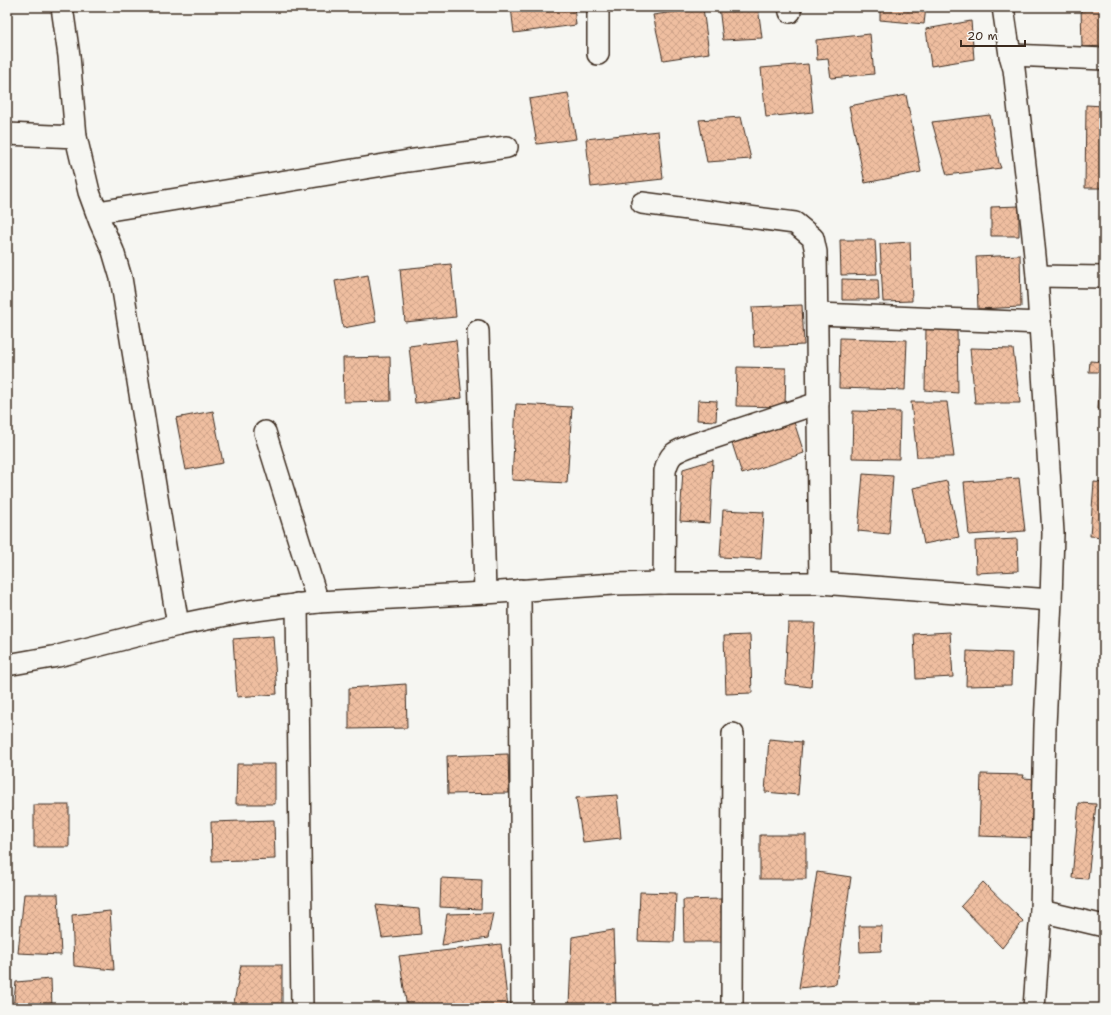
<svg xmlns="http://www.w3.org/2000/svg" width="1111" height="1015" font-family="'Shantell Sans',sans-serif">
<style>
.building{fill:url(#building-cross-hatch);stroke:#3b2a1e}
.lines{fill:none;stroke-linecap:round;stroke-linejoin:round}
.street-casing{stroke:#3b2a1e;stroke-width:24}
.street{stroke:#f6f6f2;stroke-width:21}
</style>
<defs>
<pattern id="building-cross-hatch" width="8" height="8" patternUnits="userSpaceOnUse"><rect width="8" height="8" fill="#efbea0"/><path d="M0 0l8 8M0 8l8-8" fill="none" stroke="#cea389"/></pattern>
</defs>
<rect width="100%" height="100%" fill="#f6f6f2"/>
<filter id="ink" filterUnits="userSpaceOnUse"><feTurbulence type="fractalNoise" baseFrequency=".025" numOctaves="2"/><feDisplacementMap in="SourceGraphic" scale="8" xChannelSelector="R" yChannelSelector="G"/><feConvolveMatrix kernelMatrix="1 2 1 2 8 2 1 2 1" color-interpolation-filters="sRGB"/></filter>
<g filter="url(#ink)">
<g class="building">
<path d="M511,7h63l2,18 -62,8z"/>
<path d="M719,7h39l4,31 -39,2z"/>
<path d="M880,7h46l-2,17 -44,-4z"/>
<path d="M1081,7h23v39l-22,1z"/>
<path d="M703,8l6,45 -46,7 -10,-45z"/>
<path d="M971,21l3,38 -43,7 -5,-37z"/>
<path d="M870,34l4,40 -43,4 -3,-19 -11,1 -1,-20z"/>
<path d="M808,64l5,48 -47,5 -5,-49z"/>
<path d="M568,93l8,46 -39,5 -8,-45z"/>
<path d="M906,95l15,77 -56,11 -16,-77z"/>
<path d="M1086,105l18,1v82h-19z"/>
<path d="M990,115l9,48 2,5 -54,7 -15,-53z"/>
<path d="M741,117l10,42 -44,3 -8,-42z"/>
<path d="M658,131l5,48 -72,8 -5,-48z"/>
<path d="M1019,206v30h-28v-29z"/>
<path d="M840,240h35l2,34 -36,1z"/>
<path d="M910,242l2,59 -29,1 -3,-58z"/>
<path d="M1020,255l1,52 -43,2 -2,-52z"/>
<path d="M451,264l5,53 -51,5 -5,-53z"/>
<path d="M368,275l8,47 -33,6 -8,-47z"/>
<path d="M842,279l36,1 1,20h-37z"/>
<path d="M802,305l2,40 -50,2 -2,-40z"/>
<path d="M926,327l31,2 1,64 -33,-3z"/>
<path d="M840,338l67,2 -2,50 -66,-2z"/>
<path d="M456,340l6,58 -47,5 -6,-57z"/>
<path d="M970,348l43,1 7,54h-45z"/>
<path d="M390,357l1,44 -47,1 -1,-44z"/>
<path d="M1090,361l14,1v48l-6,-1 2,-37h-11z"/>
<path d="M737,367l49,1 -1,39 -49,-1z"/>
<path d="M698,400l19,1 -1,20 -19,-1z"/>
<path d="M911,402h36l7,55h-37z"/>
<path d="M516,404l56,3 -5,76 -55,-3z"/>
<path d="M213,411l10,52 -37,7 -10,-52z"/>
<path d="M853,411l47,1 -1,47 -47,-1z"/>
<path d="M794,422l10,31 -62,21 -10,-31z"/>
<path d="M713,460l-3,63 -30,-2 3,-52z"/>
<path d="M863,474l30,2 -4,58 -31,-3z"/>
<path d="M1019,478l6,53 -56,4 -5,-53z"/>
<path d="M947,481l12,56 -35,7 -11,-56z"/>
<path d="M1094,482l10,1v54l-14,-1z"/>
<path d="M723,510l41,2 -3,47 -41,-2z"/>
<path d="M1017,539l1,32 -42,2 -1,-32z"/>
<path d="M788,623h27l-4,64 -26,-3z"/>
<path d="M950,632l3,45 -37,2 -2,-45z"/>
<path d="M750,635l2,58 -26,1 -2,-58z"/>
<path d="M273,636l4,58 -40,3 -4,-58z"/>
<path d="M967,651l45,2 -1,32 -45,1z"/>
<path d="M406,684l1,44 -58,1v-41z"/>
<path d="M769,739l33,3 -4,53 -33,-3z"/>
<path d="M508,754l1,39 -61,1 -1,-38z"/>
<path d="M237,764h38v40h-39z"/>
<path d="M981,774l43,1 -1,3 14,1 -1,59 -57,-2z"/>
<path d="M617,795l4,43 -38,4 -7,-44z"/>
<path d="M1079,803l17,1 -8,75 -16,-1z"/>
<rect x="34" y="805" width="35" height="42"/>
<path d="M7,808h3l1,51h-4z"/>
<path d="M274,820l1,39 -63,2 -1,-39z"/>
<rect x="760" y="835" width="46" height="44"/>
<path d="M817,872l34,5 -15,107 -37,4z"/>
<path d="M441,878l41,2 -1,29 -41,-2z"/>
<path d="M983,882l40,39 -21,27 -41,-42z"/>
<path d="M640,892l36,1 -2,49 -36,-1z"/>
<path d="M24,894h34l3,61 -43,-2z"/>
<path d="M721,899l1,43h-38l-1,-42z"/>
<path d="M376,905l43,4 2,25 -39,4z"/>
<path d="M110,911l4,59 -40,-4 -2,-51z"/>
<path d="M493,913l-5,25 -46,7 5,-31z"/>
<path d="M859,926h23l-1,25 -21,1z"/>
<path d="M613,930l3,77 -47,-1 3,-69z"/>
<path d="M501,944l7,64h-101l-8,-52z"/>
<path d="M1104,955v21h-2z"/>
<path d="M241,965h41v43h-49z"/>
<path d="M51,979l1,29h-39l3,-26z"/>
</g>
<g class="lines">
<defs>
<g id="street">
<path d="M62,7l7,49 7,81 13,55 11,30 13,29 8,27 57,347"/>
<path d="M789,7l1,5"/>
<path d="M1003,7l7,48 4,14 18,157 5,50 16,257 -2,67 -6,126 -4,185 -7,97"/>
<path d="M598,54v-47"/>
<path d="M1010,55l94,4"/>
<path d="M7,134l69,3"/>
<path d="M642,203l153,20 18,15 3,14 4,331"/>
<path d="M98,212l310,-51 99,-14"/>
<path d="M1037,276l67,1"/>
<path d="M818,314l222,9"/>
<path d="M478,331l7,262"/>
<path d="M265,432l53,170"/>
<path d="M664,583l1,-112c5,-19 10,-19 27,-26l126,-42"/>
<path d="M520,590l2,418"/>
<path d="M297,604l5,404"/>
<path d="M7,665l51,-9 120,-31 63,-13 77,-10 167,-9 129,-9 50,-1h156l231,17"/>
<path d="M1041,911l63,15"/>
<path d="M732,1008l1,-274"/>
</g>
</defs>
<use href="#street" class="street-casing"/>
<use href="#street" class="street"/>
</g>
</g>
<rect width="1111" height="1015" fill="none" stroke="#f6f6f2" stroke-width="24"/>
<rect x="12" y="12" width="1087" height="991" fill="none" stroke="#3b2a1e" stroke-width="1.5" filter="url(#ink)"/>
<path d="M961 40v6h64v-6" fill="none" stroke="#3b2a1e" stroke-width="2"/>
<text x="967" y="40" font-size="12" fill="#3b2a1e" stroke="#f6f6f2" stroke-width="3" paint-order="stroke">20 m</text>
</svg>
